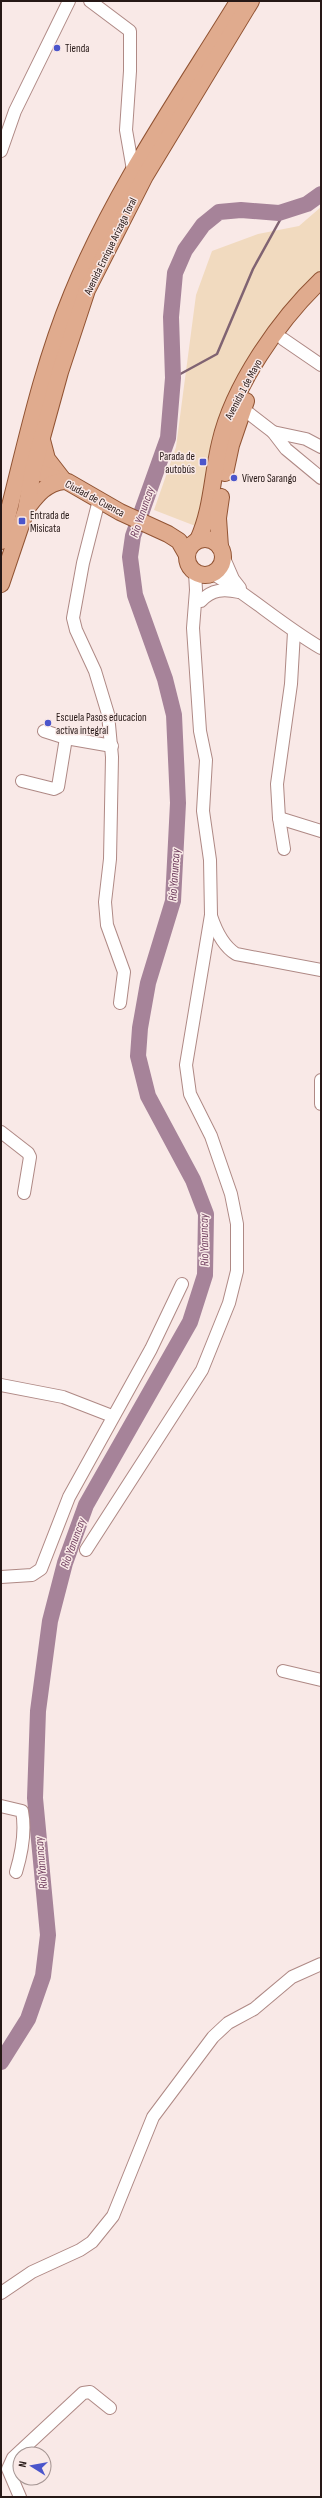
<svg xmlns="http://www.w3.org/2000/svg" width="322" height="2498" font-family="'Sofia Sans Condensed',sans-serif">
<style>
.green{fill:#f1dabf}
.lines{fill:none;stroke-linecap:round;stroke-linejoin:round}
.stream{stroke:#806372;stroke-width:2.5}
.river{stroke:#a68399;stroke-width:16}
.minor-casing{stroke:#af8985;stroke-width:14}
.major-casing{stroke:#915333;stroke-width:18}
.minor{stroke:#fff;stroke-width:12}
.major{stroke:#e0ab8e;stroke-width:16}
.poi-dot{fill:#4b55cb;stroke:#f9e9e7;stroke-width:1.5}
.labels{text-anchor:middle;stroke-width:3;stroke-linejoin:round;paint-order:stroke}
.poi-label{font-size:11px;fill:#261816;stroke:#f9e9e7;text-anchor:start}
.street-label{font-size:11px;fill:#261816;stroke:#f9e9e7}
.water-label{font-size:12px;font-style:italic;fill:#714060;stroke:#f9e9e7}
</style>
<rect width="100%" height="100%" fill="#f9e9e7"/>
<path class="green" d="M321,207v64l-77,104 -46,152 -44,-17 22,-63 20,-152 16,-44 46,-17 41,-8z"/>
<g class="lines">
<path class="stream" d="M173,378l44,-24 36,-85 32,-58"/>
<path class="river" d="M1,2062l27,-43 15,-43 5,-41 -13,-137 3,-87 12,-90 15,-58 21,-58 104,-183 15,-47 1,-61 -13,-34 -45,-84 -10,-40 2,-28 8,-45 25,-82 5,-98 -4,-88 -9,-36 -30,-84 -5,-38 3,-21 35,-98 5,-60 -2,-61 4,-44 10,-23 18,-25 16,-13 22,-2 38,3 28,-9 14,-10"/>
<defs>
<g id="minor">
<path d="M90,1l40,30v40l-4,59 7,40"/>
<path d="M1,151l14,-40 54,-110"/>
<path d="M283,339l38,26"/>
<path d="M242,408l31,24 33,7 15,8"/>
<path d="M273,432l13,17 35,29"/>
<path d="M99,500l-16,63 -10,55 3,12 19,41 13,43 4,43 -2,102 -5,43 2,23 17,47 -4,31"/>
<path d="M223,556l10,23 7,9"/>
<path d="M212,573c38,23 71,53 109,75"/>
<path d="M201,601c11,-12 23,-12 38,-9"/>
<path d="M44,731l22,7 46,8"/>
<path d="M22,781l32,8 4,-2 8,-49"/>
<path d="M279,818l42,13"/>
<path d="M284,849l-5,-31 -2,-34 14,-100 3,-52"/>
<path d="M211,916c5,15 12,30 25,38l85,16"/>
<path d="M321,1080v24"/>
<path d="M1,1132l27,21 2,4 -6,36"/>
<path d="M1,1385l62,12 49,19"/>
<path d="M86,1550l116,-180 27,-67 8,-32v-47l-6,-30 -20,-58 -21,-42 -4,-29 25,-150 -1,-55 -7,-49 3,-51 -6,-29 -7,-103 3,-38 -1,-18"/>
<path d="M1,1577l31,-2 9,-6 28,-72 82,-148 31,-65"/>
<path d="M283,1671l38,9"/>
<path d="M1,1806l21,5c4,21 0,41 -6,61"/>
<path d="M1,2293l31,-21 48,-22 12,-8 21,-26 40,-99 60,-80 15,-14 26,-14 38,-32 29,-13"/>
<path d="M20,2497l-12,-28 5,-11 70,-65 7,-1 20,16"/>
</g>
<g id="major">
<path d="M42,440l5,19 17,22"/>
<path d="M22,467l46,15 52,30 48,22 11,7 8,14"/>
<path d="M225,473l6,-28 15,-44"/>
<path d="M27,508c10,-13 19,-25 37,-27"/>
<circle cx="205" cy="557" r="18"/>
<path d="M198,540c14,-30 14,-64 22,-97 13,-57 59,-123 101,-163"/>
<path d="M1,541c22,-83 38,-167 71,-247 42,-103 106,-195 164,-289"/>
<path d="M220,547l-2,-29 3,-21"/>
<path d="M1,584l25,-74 7,-40 27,-98 27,-82 58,-114 106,-175"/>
</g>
</defs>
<use href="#minor" class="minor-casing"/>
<use href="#major" class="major-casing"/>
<use href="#minor" class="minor"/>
<use href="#major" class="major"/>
</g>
<g class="poi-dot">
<circle cx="57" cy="48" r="4"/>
<rect x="199" y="458" width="8" height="8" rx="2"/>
<circle cx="234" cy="478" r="4"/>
<rect x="18" y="517" width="8" height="8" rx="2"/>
<circle cx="48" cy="723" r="4"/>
</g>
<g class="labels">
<g class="poi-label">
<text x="65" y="52">Tienda</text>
<text x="195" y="460" text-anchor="end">Parada de<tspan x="195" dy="13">autobús</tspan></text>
<text x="242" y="482">Vivero Sarango</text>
<text x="30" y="519">Entrada de<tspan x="30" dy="13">Misicata</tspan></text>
<text x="56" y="721">Escuela Pasos educacion<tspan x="56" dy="13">activa integral</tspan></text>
</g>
<g class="street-label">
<text transform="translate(110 246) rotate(-64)" y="4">Avenida Enrique Arízaga Toral</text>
<text transform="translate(243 389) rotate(-62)" y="4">Avenida 1 de Mayo</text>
<text transform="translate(95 498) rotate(28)" y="4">Ciudad de Cuenca</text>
</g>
<g class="water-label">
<text transform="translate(142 512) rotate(-71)" y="4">Río Yanuncay</text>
<text transform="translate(174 875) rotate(-86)" y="4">Río Yanuncay</text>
<text transform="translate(204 1240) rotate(-91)" y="4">Río Yanuncay</text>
<text transform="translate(73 1543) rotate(-70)" y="4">Río Yanuncay</text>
<text transform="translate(41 1863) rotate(-95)" y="4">Río Yanuncay</text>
</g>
</g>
<rect width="322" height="2498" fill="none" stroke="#261816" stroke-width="4"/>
<g transform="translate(32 2466) rotate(281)"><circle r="19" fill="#f9e9e7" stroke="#a59593"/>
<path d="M0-3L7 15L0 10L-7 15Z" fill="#4b55cb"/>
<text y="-6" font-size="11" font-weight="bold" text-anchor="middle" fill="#261816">N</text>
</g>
</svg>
